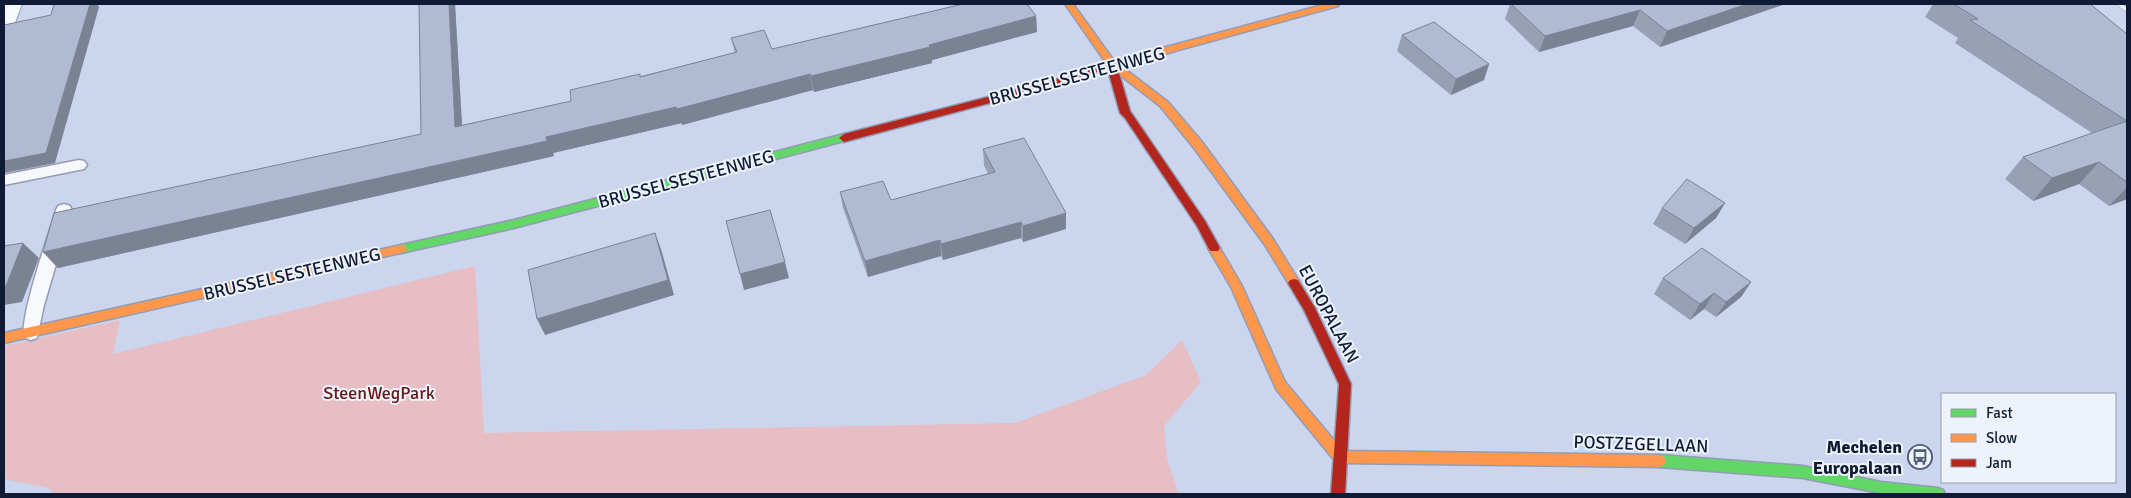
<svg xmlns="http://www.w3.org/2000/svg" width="2131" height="498" font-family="Signika,sans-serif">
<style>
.green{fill:#e6bec4}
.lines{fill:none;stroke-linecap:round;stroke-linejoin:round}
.lane-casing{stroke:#929cb4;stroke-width:3}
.street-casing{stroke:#929cb4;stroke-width:2}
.fast-casing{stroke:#929cb4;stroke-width:3}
.slow-casing{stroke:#929cb4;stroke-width:3}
.jam-casing{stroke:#929cb4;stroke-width:3}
.lane{fill:#f7f9fc;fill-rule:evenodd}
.street{fill:#f7f9fc;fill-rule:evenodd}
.fast{fill:#63d668;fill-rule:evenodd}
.slow{fill:#ff974d;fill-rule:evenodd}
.jam{fill:#b3261e;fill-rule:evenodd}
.rail-casing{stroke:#bcbfc7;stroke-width:5}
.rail{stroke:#eef2fa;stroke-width:3;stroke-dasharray:10;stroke-linecap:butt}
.wall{fill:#97a0b5}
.shaded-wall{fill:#7b8294}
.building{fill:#b0bad3;stroke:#7b8294}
.labels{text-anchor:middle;stroke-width:4;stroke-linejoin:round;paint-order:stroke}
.street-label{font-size:18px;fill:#0f1a35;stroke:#eef2fa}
.park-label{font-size:18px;fill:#641516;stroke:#eef2fa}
.poi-label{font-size:18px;font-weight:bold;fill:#0f1a35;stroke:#eef2fa;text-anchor:end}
</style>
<rect width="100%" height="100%" fill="#cbd6ee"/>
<path class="green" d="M475,266l9,167 531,-10 131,-48 36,-35 19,42 -37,44 3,33 12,35h-1125l-6,-6 -44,-9v-133l116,-26 -7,34z"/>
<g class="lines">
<defs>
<g id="lane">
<path d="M79,160l5,1 3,4 -3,4 -80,16v-10z"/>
<path d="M64,204l6,2 2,4 -28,95 -7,33 -6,2 -6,-2c-8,-15 25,-107 31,-128l2,-4z"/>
</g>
<path id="street" d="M4,4h18l-10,27 -8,2z"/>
<g id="fast">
<path d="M844,134l4,2 1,2 -1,2 -334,88 -113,25 -6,-4 6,-4 113,-25z"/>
<path d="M1659,455l144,11 78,16 57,6 5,2 2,4h-60l-82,-16 -144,-11 -5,-2 -2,-4 2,-4z"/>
</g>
<g id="slow">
<path d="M1065,4h8l41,57 212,-57h13l-1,2 -217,60 47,36 34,40 71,97 27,44 -2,3h-8l-25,-41 -71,-97 -34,-42 -49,-38 -12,1 -2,-2 2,-2 7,-2z"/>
<path d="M1214,244l4,1 24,41 43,96 58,69 316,4 5,2 2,4 -2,4 -5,2 -319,-4 -5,-2 -59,-72 -45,-102 -23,-39z"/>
<path d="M401,245l4,1 2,3 -2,3 -401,91v-10z"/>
</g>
<g id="jam">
<path d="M1111,60l5,3 14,48 75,110 15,27 -2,3h-8l-13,-25 -72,-108 -5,-5 -14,-50z"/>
<path d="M1102,64l3,1 2,2 -2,2 -29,11 -232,62 -5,-4 5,-4 226,-58z"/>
<path d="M1294,279l4,1 17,28 36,76 -6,110h-14l8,-110 -35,-74 -16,-27 2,-3z"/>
</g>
</defs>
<use href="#lane" class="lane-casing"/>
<use href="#street" class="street-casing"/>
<use href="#fast" class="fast-casing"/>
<use href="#slow" class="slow-casing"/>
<use href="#jam" class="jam-casing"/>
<use href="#lane" class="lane"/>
<use href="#street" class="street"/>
<use href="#fast" class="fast"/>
<use href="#slow" class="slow"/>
<use href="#jam" class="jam"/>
<defs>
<path id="rail" d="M2119,4l8,6"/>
</defs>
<use href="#rail" class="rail-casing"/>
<use href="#rail" class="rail"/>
</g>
<g class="wall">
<path d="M455,4l7,121 109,-24 70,-25 94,-23 -4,-15 41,11 187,-44v-1h68l9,12 1,16 -105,28v3l-118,29 -1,-2 -131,35v-2l-129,30 1,3 -496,112 -15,-16 378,-118z"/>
<path d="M1510,4h275l-125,43 -27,-21 -94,26 -34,-33z"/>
<path d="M1933,4h157l37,30v165l-18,7 -30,-22 -46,17 -28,-22 18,-22 69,-24 -137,-90 3,-5 -33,-21z"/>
<path d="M1402,35l87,29 -5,16 -33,15 -54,-44z"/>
<path d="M983,149l83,80 -43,13 -2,-4 -78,22 -2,-4 -73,21 -25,-69 -3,-16 51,8 97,-26 -4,-9z"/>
<path d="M1725,203l-9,15 -31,26 -32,-20 9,-16z"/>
<path d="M1663,278l88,4 -10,15 -25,20 -12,-8 -14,11 -36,-26z"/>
</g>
<g class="shaded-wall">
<path d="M90,4h7l2,3 -44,156 -51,10v-12z"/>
<path d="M449,4h6l8,139 -8,-16z"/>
<path d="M1747,4h38l-125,43 7,-16z"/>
<path d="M1640,10l-7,16 -94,26 6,-16z"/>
<path d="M1036,16l1,16 -105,28v3l-118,29 -3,-16z"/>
<path d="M1489,64l-5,16 -33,15 5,-16z"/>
<path d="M810,74l3,16 -131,35v-2l-129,30 1,3 -496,112 -15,-16 503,-115z"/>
<path d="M2099,162l-20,22 -46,17 19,-23z"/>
<path d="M2127,187v12l-18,7z"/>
<path d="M1725,203l-9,15 -31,26 9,-16z"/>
<path d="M1066,213v16l-43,13v-16z"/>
<path d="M1021,222v16l-78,22 -2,-16z"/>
<path d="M655,233l6,16 13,46 -129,40 -8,-16z"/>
<path d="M940,240l1,16 -73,21 -3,-16z"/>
<path d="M23,243l16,15 -17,44 -18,3v-18z"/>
<path d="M785,262l4,16 -45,12 -4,-16z"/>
<path d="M1751,282l-10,15 -25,20 10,-15z"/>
<path d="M1714,293l-10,16 -14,11 10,-16z"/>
</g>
<g class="building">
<path d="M54,4h36l-44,149 -42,8v-136l47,-10z"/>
<path d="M419,4h30l6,123 116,-26 -1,-11 70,-16v3l97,-25 -6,-14 33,-8 8,19 191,-45h64l9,12 -107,29 1,2 -119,29 -1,-2 -133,35 -1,-2 -130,30 1,4 -504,111 11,-39 367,-79z"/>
<path d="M1511,4h236l-80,27 -27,-21 -95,26z"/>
<path d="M1954,4h136l37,30v148l-28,-20 -47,16 -29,-21 104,-36 -157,-101 8,-1z"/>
<path d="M1434,22l55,42 -33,15 -54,-44z"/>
<path d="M1024,138l42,75 -43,13 -2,-4 -80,22 -1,-4 -75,21 -25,-69 43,-11 8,19 104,-28 -12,-23z"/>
<path d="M1687,179l38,24 -31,25 -32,-20z"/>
<path d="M770,210l15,52 -45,12 -14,-53z"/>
<path d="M655,233l13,47 -131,39 -9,-49z"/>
<path d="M23,243l-17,43 -2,1v-41z"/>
<path d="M1702,248l49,34 -25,20 -12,-9 -14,11 -37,-26z"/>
</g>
<defs>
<symbol id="bus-ring" viewBox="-11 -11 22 22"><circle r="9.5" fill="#eef2fa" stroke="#515c76" stroke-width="1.5"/><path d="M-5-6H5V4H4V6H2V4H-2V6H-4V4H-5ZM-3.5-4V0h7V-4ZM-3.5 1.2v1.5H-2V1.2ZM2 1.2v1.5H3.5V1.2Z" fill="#515c76"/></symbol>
</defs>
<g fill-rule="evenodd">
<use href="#bus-ring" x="1906" y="443" width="28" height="28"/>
</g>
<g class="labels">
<g class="street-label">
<text transform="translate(1077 76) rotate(-15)" y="6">BRUSSELSESTEENWEG</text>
<text transform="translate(686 179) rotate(-15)" y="6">BRUSSELSESTEENWEG</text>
<text transform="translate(292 274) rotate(-13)" y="6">BRUSSELSESTEENWEG</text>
<text transform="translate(1329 314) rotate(62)" y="6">EUROPALAAN</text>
<text transform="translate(1641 444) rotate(2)" y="6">POSTZEGELLAAN</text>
</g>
<g class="park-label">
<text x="379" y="399">SteenWegPark</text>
</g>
<g class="poi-label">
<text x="1902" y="453">Mechelen<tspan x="1902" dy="21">Europalaan</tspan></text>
</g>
</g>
<rect width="2131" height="498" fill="none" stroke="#0f1a35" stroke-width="10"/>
<rect x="1941" y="393" width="175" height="90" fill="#eef2fa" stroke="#959cab"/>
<rect x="1951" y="409" width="25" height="8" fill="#63d668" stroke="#959cab"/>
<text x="1986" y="418" font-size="15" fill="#0f1a35">Fast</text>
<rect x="1951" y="434" width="25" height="8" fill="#ff974d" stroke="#959cab"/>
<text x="1986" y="443" font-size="15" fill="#0f1a35">Slow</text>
<rect x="1951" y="459" width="25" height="8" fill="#b3261e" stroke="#959cab"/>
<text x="1986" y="468" font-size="15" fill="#0f1a35">Jam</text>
</svg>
